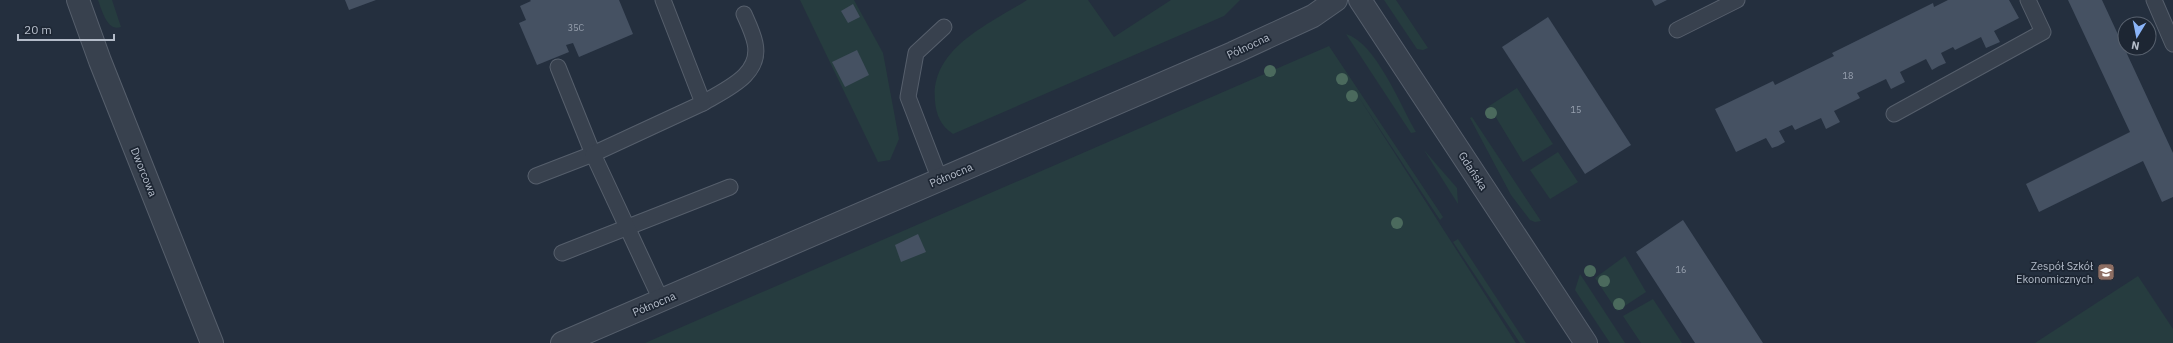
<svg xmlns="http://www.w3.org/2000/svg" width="2173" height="343" font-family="'IBM Plex Sans',sans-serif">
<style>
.green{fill:#263c3f}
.building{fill:#455162}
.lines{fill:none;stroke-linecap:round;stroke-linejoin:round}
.service-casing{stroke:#565f6c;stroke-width:17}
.minor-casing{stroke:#565f6c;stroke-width:24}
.tertiary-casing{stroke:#565f6c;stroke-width:24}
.service{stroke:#38414e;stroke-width:15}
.minor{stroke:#38414e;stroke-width:22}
.tertiary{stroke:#38414e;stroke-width:22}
.tree{fill:#4b6a5d}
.labels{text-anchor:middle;stroke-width:3.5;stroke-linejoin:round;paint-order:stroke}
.number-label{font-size:9px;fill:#98a1af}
.street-label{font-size:11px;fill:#b4bcc9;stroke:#1d2633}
.poi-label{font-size:11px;fill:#b4bcc9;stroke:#1d2633;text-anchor:end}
</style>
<rect width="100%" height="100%" fill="#242f3e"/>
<g class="green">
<path d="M98,0h14l9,27c-14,5 -19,-17 -23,-27z"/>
<path d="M800,0h54l29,53 16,86 -9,21 -12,2z"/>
<path d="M1027,0h61l26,37 57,-37h69l-16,16 -271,118c-12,-8 -17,-19 -18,-33 -5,-53 55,-77 92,-101z"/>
<path d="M1384,0h12l32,48 -5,2 -6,-1z"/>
<path d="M1346,34c30,9 54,71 70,98l-5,1z"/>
<path d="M1329,46l114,171 -3,3 -82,-124 158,247h-871z"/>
<path d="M1517,88l36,56 -30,18 -34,-56z"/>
<path d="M1472,117l69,104 -6,1 -5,-2 -19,-25 -41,-77z"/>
<path d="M1424,150l33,38 1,16z"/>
<path d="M1558,152l20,30 -28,17 -20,-29z"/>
<path d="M1458,239l68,104h-6l-67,-101z"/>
<path d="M1625,256l21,36 -29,19 -22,-33z"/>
<path d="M1580,274l45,69h-15l-35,-53z"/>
<path d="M2138,276l35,53v14h-138z"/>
<path d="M1653,299l29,44h-41l-18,-27z"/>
</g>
<g class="building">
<path d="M345,0h31l-27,10z"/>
<path d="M530,0h89l14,34 -54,23 -6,-14 -7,2 3,7 -32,13 -18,-42 7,-3 -6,-14 11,-5z"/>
<path d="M1652,0h15l-12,6z"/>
<path d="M1948,0h61l10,18 -25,13 6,11 -14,6 -5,-11 -26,13 -2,-3 -12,6 5,10 -7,3 -7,4 -6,-11 -26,13 5,10 -14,7 -5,-10 -29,14 3,5 -26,13 6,11 -14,7 -5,-11 -26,12 -3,-5 -13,6 6,11 -7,4 -6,2 -6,-10 -30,14 -21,-43 58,-28 2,4 59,-29 -2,-3 101,-50 1,4z"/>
<path d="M2068,0h34l71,153v44l-11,5 -19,-41 -104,51 -13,-28 104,-52z"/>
<path d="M853,4l7,13 -12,6 -7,-12z"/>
<path d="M1548,17l83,128 -46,29 -83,-127z"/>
<path d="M857,50l12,25 -24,12 -13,-25z"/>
<path d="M1683,220l80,123h-68l-59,-91z"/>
<path d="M918,234l8,18 -25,10 -6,-17z"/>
</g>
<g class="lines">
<defs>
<g id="service">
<path d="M2154,0l19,44"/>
<path d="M1677,30l60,-30"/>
<path d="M703,103c23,-14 59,-28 52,-60 -2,-10 -7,-20 -11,-29"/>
<path d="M1894,114l149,-82 -15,-32"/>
<path d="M536,176l57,-22 -35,-87"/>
<path d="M940,180l-32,-83 8,-44 28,-26"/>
<path d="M562,253l168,-66"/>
<path d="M661,300l-68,-146 110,-51 -40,-103"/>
</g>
<g id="minor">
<path d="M78,0l22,61 112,282"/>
<path d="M562,343l671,-290 80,-37 23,-16"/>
</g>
<path id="tertiary" d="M1360,0l226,343"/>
</defs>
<use href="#service" class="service-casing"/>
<use href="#minor" class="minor-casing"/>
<use href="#tertiary" class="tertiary-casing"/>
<use href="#service" class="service"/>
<use href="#minor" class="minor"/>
<use href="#tertiary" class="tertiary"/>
</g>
<g class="tree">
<circle cx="1270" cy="71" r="6"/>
<circle cx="1342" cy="79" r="6"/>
<circle cx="1352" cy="96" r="6"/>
<circle cx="1491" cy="113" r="6"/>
<circle cx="1397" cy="223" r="6"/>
<circle cx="1590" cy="271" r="6"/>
<circle cx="1604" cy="281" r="6"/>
<circle cx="1619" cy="304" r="6"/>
</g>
<defs>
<symbol id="school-square" viewBox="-11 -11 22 22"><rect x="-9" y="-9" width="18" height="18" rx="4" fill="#8d6e63" stroke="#1d2633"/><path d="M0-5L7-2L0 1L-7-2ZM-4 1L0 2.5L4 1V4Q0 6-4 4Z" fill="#fff"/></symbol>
</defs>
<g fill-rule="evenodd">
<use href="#school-square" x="2096" y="262" width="20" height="20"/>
</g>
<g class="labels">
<g class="number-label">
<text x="576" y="31">35C</text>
<text x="1848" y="79">18</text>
<text x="1576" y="113">15</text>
<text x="1681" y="273">16</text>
</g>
<g class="street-label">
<text transform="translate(1248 46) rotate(-25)" y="4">Północna</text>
<text transform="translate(1473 171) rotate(57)" y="4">Gdańska</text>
<text transform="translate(144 172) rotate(68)" y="4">Dworcowa</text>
<text transform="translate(951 175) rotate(-23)" y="4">Północna</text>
<text transform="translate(654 304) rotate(-23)" y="4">Północna</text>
</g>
<g class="poi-label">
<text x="2093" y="270">Zespół Szkół<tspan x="2093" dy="13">Ekonomicznych</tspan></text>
</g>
</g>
<g transform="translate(2137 36) rotate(190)"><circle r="19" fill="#1d2633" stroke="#59626f"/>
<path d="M0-3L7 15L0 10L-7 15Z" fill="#8ab4f8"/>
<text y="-6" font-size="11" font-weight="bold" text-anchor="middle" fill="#b4bcc9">N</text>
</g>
<path d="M18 34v6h96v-6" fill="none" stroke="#b4bcc9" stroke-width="2"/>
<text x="24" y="34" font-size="12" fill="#b4bcc9" stroke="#1d2633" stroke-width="3" paint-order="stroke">20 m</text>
</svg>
